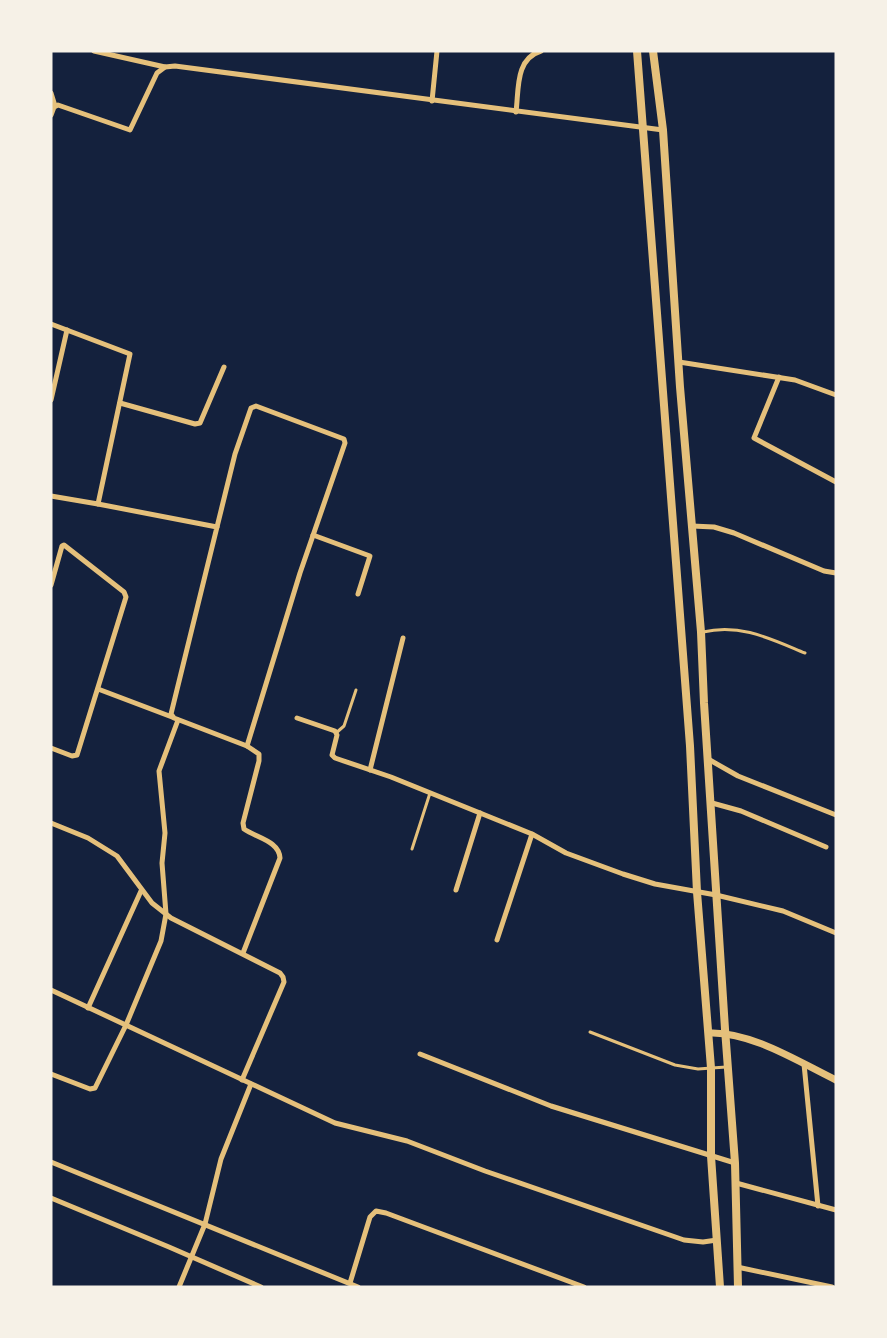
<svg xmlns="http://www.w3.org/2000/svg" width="887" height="1338" font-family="Figtree,sans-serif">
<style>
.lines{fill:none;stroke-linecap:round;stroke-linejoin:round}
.service{stroke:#e5c07b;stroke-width:3}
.minor{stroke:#e5c07b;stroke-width:5}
.tertiary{stroke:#e5c07b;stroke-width:7}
.primary{stroke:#e5c07b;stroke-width:8}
</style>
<rect width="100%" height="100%" fill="#14213d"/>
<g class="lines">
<g class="service">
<path d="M703,632c37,-9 68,7 102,21"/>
<path d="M336,733l8,-7 12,-36"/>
<path d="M412,849l18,-56"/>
<path d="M590,1032l85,33 23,4 28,-2"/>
</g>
<g class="minor">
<path d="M94,51l71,16"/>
<path d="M51,93l4,13"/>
<path d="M432,101l5,-50"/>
<path d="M516,112c3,-23 -1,-53 25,-61"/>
<path d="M51,115l3,-8 4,-2 72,25 27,-57 8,-6 10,-1 488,64"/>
<path d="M51,324l79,30 -32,150 119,23 -46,187 3,4 73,28 12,8v7l-16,62 1,6c13,9 35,12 36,29l-37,95"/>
<path d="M679,362l116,18 41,15"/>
<path d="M779,377l-25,61 82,44"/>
<path d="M51,400l16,-70"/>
<path d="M120,403l75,21 5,-1 24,-56"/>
<path d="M51,496l47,8"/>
<path d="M692,526l22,1 20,6 90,38 12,2"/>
<path d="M217,527l18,-73 16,-46 5,-2 88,33 1,4 -45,130 -53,173"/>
<path d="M313,535l57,21 -12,38"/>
<path d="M51,585l11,-39 2,-1 60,47 2,5 -49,158 -5,1 -21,-8"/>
<path d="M98,689l74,28"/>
<path d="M297,718l38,13 2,4 -5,20 3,3 56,19 141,57 34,19 57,21 32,10 61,11 67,16 53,22"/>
<path d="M708,759l30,17 98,39"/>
<path d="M370,770l33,-132"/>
<path d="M712,803l29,8 85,36"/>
<path d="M51,823l37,15 29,18 35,47 19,15 109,55 3,4 1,5 -42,98"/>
<path d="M456,890l24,-77"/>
<path d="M497,940l35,-106"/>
<path d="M51,990l284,133 72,18 78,30 199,69 19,2 14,-2"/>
<path d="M88,1008l53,-117"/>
<path d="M420,1054l131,52 184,57"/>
<path d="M804,1064l14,142"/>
<path d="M51,1074l39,15 5,-1 31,-63 35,-84 5,-27 -4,-51 3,-30 -6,-62 19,-51"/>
<path d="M51,1162l307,125"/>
<path d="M736,1183l100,27"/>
<path d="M51,1198l118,49 92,40"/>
<path d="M737,1267l95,20"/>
<path d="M350,1283l20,-66 6,-6 10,2 198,74"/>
<path d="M179,1287l26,-63 16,-65 30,-75"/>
</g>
<path class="tertiary" d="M709,1033c41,-2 90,29 127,47"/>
<g class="primary">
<path d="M637,51l53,695 7,146 14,176v88l9,131"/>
<path d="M653,51l10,79 17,257 21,245 3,71 21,326 10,134 3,124"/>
</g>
</g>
<rect width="887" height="1338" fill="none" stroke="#f6f1e7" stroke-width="105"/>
</svg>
